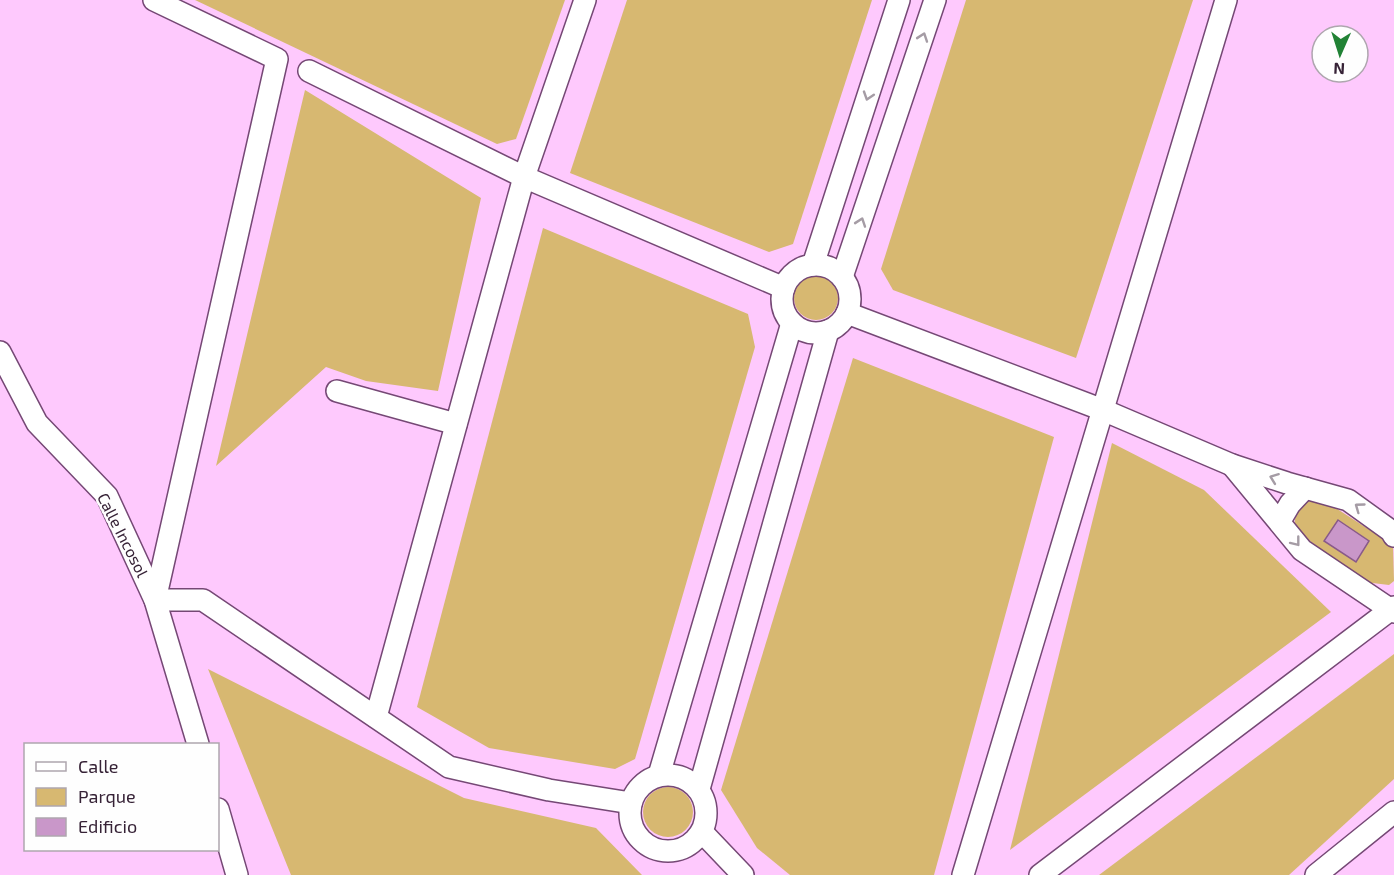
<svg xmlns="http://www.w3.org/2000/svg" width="1394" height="875" font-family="'Exo 2',sans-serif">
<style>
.green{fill:#d7b871}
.building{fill:#c997c9;stroke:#895a89;stroke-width:1.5}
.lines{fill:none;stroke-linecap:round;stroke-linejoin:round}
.minor-casing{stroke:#754875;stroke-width:24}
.minor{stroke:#fff;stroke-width:21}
.oneway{stroke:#a59ca5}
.labels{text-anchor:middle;stroke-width:5;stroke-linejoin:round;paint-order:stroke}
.street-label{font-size:16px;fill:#362236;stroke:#fefefe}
</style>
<rect width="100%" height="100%" fill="#fec9fd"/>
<g class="green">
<path d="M195,0h370l-49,139 -19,5z"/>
<path d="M627,0h245l-79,244 -24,8 -199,-79z"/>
<path d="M966,0h227l-117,358 -183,-68 -12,-21z"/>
<path d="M305,90l176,108 -43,193 -72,-10 -40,-14 -110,99z"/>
<path d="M543,228l205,86 7,33 -120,412 -20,10 -126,-21 -72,-41z"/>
<circle cx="816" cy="298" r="22"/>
<path d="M853,358l201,79 -120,438h-144l-33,-27 -36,-58z"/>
<path d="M1112,443l92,47 127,122 -321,238z"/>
<path d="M1313,500l15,3 65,42 1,36 -5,4 -25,-3 -70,-53 1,-10 5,-14z"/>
<path d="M1394,654v125l-105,96h-190z"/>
<path d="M208,669l256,129 132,30 46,47h-351z"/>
<circle cx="668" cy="812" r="25"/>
</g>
<path class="building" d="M1338,520l31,21 -13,21 -32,-21z"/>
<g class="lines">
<defs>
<g id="minor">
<path d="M154,0l123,59 -122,541h48l246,167 100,23 82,13"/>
<path d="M309,71l215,106 260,111"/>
<path d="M813,265l86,-265"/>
<circle cx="816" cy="299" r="34"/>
<path d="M842,277l93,-277"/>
<path d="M847,313l256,97 129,55 55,18 61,17 43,31 3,5"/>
<path d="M0,352l37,71 70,73 48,104 43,144"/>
<path d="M337,391l119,33"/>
<path d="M1232,465l70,85 92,62"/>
<path d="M1280,521l10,-17 15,-16"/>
<path d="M376,717l148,-540 61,-177"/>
<circle cx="668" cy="813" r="38"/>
<path d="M659,775l133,-452"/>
<path d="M699,789l129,-458"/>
<path d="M218,809l19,66"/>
<path d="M702,832l41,43"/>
<path d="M963,875l263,-875"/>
<path d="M1040,875l354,-268"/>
<path d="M1316,875l78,-63"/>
</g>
</defs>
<use href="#minor" class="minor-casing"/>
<use href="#minor" class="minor"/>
</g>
<defs><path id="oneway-chevron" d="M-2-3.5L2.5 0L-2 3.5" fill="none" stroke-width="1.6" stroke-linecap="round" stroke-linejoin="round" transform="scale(1.5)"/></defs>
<g class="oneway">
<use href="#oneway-chevron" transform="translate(923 37) rotate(-71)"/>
<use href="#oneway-chevron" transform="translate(868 96) rotate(108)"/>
<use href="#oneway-chevron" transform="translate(861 222) rotate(-71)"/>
<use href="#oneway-chevron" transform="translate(1274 478) rotate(-159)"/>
<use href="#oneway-chevron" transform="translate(1359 507) rotate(-144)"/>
<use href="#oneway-chevron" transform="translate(1296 542) rotate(52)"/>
</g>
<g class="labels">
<g class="street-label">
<text transform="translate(123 535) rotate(63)" y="6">Calle Incosol</text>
</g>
</g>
<rect x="24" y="743" width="195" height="108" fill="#fefefe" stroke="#aea6ae" stroke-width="1.5"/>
<rect x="36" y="762" width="30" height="9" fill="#ffffff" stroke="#aea6ae" stroke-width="1.5"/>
<text x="78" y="773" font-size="18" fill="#362236">Calle</text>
<rect x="36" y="788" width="30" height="18" fill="#d7b871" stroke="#aea6ae" stroke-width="1.5"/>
<text x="78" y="803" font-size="18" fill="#362236">Parque</text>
<rect x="36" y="818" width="30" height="18" fill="#c997c9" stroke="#aea6ae" stroke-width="1.5"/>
<text x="78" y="833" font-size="18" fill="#362236">Edificio</text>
<g transform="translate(1340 54) rotate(183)"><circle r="28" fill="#fefefe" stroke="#aea6ae" stroke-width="1.5"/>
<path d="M0-4.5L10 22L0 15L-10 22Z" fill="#218235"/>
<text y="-9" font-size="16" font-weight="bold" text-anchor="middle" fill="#362236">N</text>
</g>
</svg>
